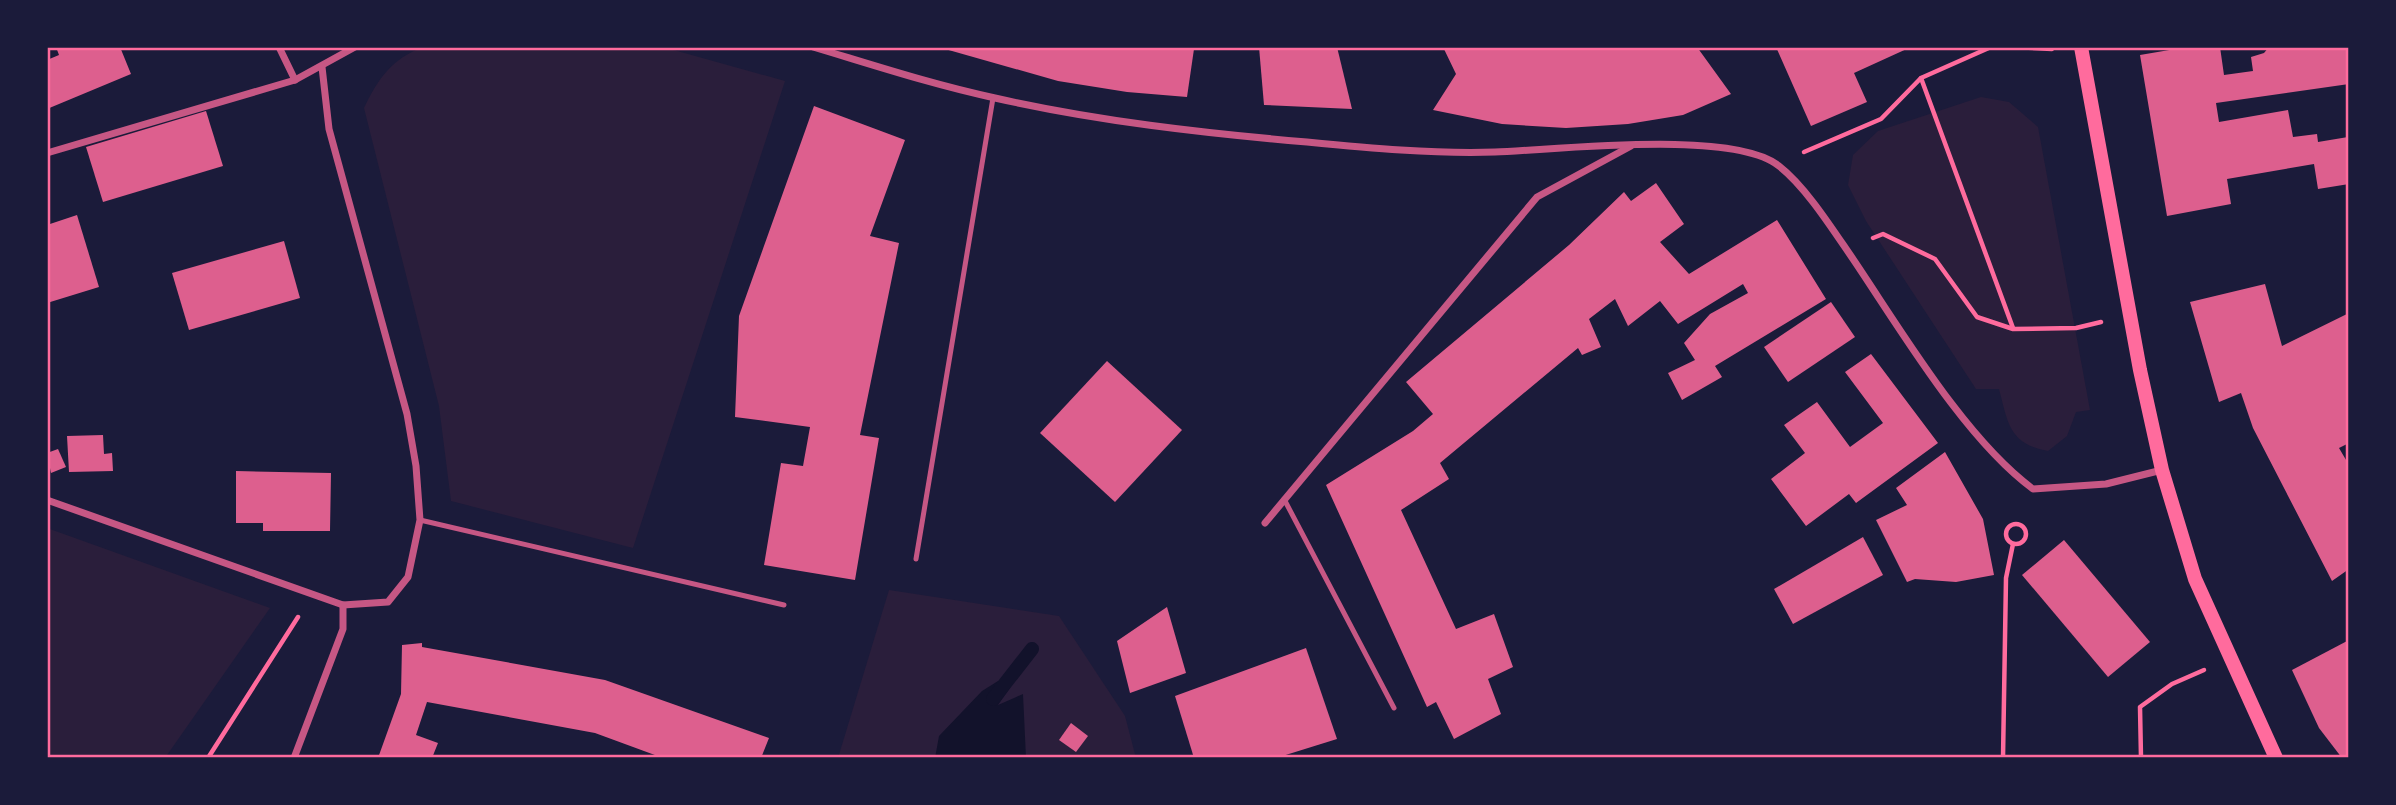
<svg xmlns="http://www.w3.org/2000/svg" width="2396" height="805" font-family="'Source Sans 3',sans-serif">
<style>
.green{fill:#2a1e3b}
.water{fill:#12122b}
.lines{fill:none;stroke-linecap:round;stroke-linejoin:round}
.stream{stroke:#12122b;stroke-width:14}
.building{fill:#dd5f8e}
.path{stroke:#ff6b9d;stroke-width:4.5}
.service{stroke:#c65784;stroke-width:5}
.minor{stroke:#c65784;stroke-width:7}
.secondary{stroke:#ff6b9d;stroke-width:14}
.neatline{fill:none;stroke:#ff6b9d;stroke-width:2.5}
</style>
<rect width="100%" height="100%" fill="#1b1b3a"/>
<g class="green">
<path d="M424,47h239l122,34 -152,467 -182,-47 -12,-95 -75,-298c14,-29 28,-50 60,-61z"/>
<path d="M1981,97l28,5 29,25 52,283 -14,2 -9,24 -19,15c-39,-7 -40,-28 -49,-62h-23l-110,-168 -18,-36 5,-30 25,-24z"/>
<path d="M47,528l223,80 -105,150h-118z"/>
<path d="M889,590l170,26 66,100 11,42h-298z"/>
</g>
<path class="water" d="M998,681l12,7 -12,17 25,-11 3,64h-91l4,-22 43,-45z"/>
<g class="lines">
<path class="stream" d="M993,699l39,-50"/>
</g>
<g class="building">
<path d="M56,47h64l11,27 -84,35v-49l12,-5z"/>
<path d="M938,47h238l18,2 -7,48 -60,-5 -69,-11z"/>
<path d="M1259,47h78l15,62 -88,-4z"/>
<path d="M1443,47h254l34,47 -48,21 -55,9 -62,4 -64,-4 -69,-14 23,-36z"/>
<path d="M1776,47h135l-57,26 13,29 -56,24z"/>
<path d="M2187,47h33l4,28 29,-4 -2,-14 13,-4 5,-6h80v37l-133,19 3,19 69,-12 5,27 24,-3 1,8 30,-5 1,47 -31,5 -4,-25 -87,15 4,25 -64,12 -27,-161z"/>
<path d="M814,106l91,34 -35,96 29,7 -39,192 19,3 -24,142 -91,-15 17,-102 22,3 7,-39 -75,-10 4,-101z"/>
<path d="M206,111l17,55 -120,36 -17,-55z"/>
<path d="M1656,183l28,41 -24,18 29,32 88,-54 49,79 -111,67 7,11 -40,23 -14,-27 27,-13 -11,-17 26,-29 38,-21 -5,-9 -65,40 -18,-23 -32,25 -13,-27 -26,20 12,28 -19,8 -4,-7 -138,115 9,16 -48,31 55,119 38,-15 19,53 -25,12 13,35 -47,25 -18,-37 -9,5 -101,-222 87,-54 20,-17 -27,-32 163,-137 55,-53 7,9z"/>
<path d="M77,215l22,72 -52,16v-78z"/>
<path d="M284,241l16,57 -111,32 -17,-57z"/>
<path d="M2265,284l17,62 67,-33v130l-10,5 10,17v104l-17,12 -79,-153 -12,-35 -22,9 -29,-100z"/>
<path d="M1831,302l24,35 -67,45 -24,-35z"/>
<path d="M1871,354l67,89 -82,60 -7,-9 -43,32 -35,-47 34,-26 -21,-28 33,-23 33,45 33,-24 -38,-51z"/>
<path d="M1107,361l75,69 -67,72 -75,-69z"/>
<path d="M103,435l1,19 8,-1 1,18 -44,1 -2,-36z"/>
<path d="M58,449l8,18 -15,6 -4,-20z"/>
<path d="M1945,452l38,67 11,56 -38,7 -41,-3 -8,3 -31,-62 31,-15 -11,-17z"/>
<path d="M236,471l95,2 -1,58h-67v-8h-27z"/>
<path d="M1863,537l20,38 -90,49 -19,-35z"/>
<path d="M2064,540l86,102 -42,35 -86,-102z"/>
<path d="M1167,607l19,66 -56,20 -13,-52z"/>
<path d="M2349,640v118h-7l-23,-30 -27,-58z"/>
<path d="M422,643v4l183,33 164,58 -8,20h-98l-68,-25 -168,-31 -11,33 22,8 -6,15h-54l23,-64 1,-49z"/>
<path d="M1306,648l31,91 -61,19h-82l-19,-62z"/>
<path d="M1071,723l17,13 -12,16 -17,-12z"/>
</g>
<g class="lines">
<g class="path">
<path d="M2011,47l41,2"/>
<path d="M1921,78l92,250"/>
<path d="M1804,152l77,-33 40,-41 70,-31"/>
<path d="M1873,238l10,-4 52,25 42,58 36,12 63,-1 25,-6"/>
<circle cx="2016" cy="534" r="10"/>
<path d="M208,758l90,-141"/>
<path d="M2003,758l3,-180 7,-34"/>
<path d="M2141,758l-1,-51 32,-23 32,-14"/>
</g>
<g class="service">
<path d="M1284,499l110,209"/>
<path d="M420,520l364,85"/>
<path d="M916,559l77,-461"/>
</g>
<g class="minor">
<path d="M279,47l16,33"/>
<path d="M813,47c60,18 121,38 182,51 102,23 207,35 312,44 62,6 126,12 188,10 61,-2 239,-23 284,14 27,21 54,64 74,93 48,71 112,180 180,230l73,-5 56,-14"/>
<path d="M47,153l248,-73 60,-33"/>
<path d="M47,500l296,105 45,-3 20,-25 12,-57 -4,-54 -9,-52 -78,-285 -7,-62"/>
<path d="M1265,523l272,-326 94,-51"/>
<path d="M294,758l49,-129v-24"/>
</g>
<path class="secondary" d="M2081,47l59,323 22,100 33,109 81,179"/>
</g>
<rect width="2396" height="805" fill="none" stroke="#1b1b3a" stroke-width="98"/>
<rect x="49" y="49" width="2298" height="707" class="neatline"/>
</svg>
